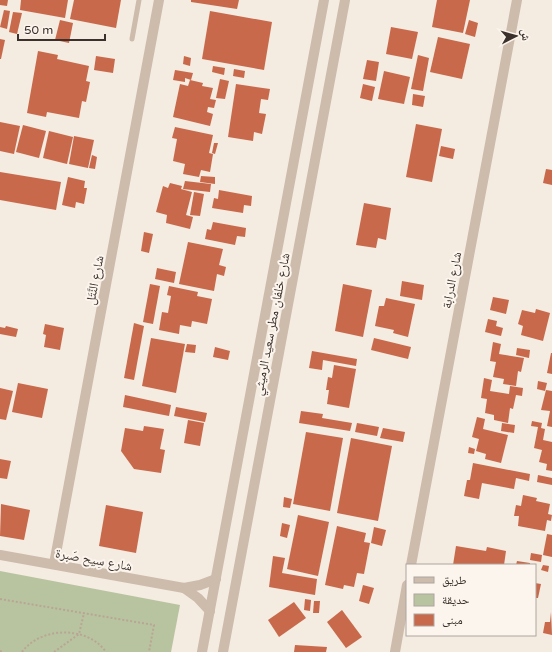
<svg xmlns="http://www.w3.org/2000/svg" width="552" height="652" font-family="'Varela Round','Noto Naskh Arabic',sans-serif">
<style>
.green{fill:#b8c4a0}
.building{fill:#c8694b}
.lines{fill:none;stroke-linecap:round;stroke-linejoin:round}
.path{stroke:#b9a596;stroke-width:2;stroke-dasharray:2 2;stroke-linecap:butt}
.service{stroke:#cdbbac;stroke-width:5}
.minor{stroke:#cdbbac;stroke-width:10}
.tertiary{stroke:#cdbbac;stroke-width:10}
.labels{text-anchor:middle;stroke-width:4;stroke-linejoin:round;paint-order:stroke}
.street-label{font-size:13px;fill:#3b302b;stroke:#fbf5ee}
</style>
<rect width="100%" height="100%" fill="#f4ebe1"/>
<path class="green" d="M0,571l180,34 -9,47h-171z"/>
<g class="building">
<path d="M0,0h8l-1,6 -7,-1z"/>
<path d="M21,0h47l-3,18 -45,-8z"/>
<path d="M74,0h47l-5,28 -46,-9z"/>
<path d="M191,0h48l-2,9 -46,-7z"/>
<path d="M437,0h33l-7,33 -31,-6z"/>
<path d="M4,10l6,1 -3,18 -7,-2z"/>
<path d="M210,11l62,11 -8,48 -62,-11z"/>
<path d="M13,12l9,1 -5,21 -8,-2z"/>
<path d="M60,20l13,3 -4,20 -14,-3z"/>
<path d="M469,20l9,3 -3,14 -10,-3z"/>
<path d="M391,27l27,5 -6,27 -26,-5z"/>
<path d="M438,37l32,7 -8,35 -32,-7z"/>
<path d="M0,39l5,1 -4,19h-1z"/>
<path d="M38,51l20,4 -1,4 32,7 -3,15 4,1 -4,20 -4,-1 -3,17 -32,-6 -1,5 -19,-4z"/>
<path d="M418,55l11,3 -6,33 -12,-2z"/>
<path d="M96,56l19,3 -2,14 -19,-3z"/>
<path d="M184,56l7,2 -1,8 -7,-2z"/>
<path d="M367,60l12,2 -3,19 -13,-2z"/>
<path d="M213,66l12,2 -1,7 -12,-3z"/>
<path d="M234,69l11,2 -1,7 -11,-2z"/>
<path d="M175,70l18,3 -2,7 -6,-2v4l-12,-2z"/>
<path d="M384,71l26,6 -6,27 -26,-5z"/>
<path d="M220,79l9,2 -4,18 -9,-1z"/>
<path d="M190,80l13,3 -1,3 11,2 -3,11 6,1 -2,8 -6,-1 -1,5 6,2 -3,12 -37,-9 7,-33 8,2z"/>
<path d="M236,84l34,5 -2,11 -7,-1 -2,14 7,1 -4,20 -8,-2 -1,9 -25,-4z"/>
<path d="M363,84l12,3 -3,14 -12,-3z"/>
<path d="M413,94l12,2 -2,11 -11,-2z"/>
<path d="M0,122l20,4 -6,28 -14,-3z"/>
<path d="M416,124l26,5 -10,53 -26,-5z"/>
<path d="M23,125l23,6 -7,27 -23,-6z"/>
<path d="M175,127l38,8 -4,18 4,1 -3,18 -9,-2 -2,7 -16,-3 2,-10 -12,-3 4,-22 -5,-1z"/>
<path d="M49,131l24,6 -6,27 -24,-6z"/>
<path d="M74,136l20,4 -6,28 -19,-4z"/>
<path d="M214,143h4l-3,11 -3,-1z"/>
<path d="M441,146l14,3 -2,10 -14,-3z"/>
<path d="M92,155l5,2 -2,12 -6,-1z"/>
<path d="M546,169l6,1v15l-9,-2z"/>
<path d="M0,172l61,10 -5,28 -56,-10z"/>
<path d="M201,176l14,1v7l-15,-2z"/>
<path d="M68,177l17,4 -1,7h3l-3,16 -8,-2 -1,6 -13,-3z"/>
<path d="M185,181l26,3 -1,8 -27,-3z"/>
<path d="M170,183l12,3 -1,3 11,3 -6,23 7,2 -3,12 -24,-6 1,-8 -11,-3 7,-26 5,2z"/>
<path d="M219,190l33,6 -1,10 -7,-1 -1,8 -31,-5 2,-10 4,1z"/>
<path d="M194,192l10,2 -4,22 -10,-1z"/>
<path d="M364,203l27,5 -5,32 -8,-2 -2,10 -20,-3z"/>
<path d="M213,222l33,6 -1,9 -8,-1 -2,9 -30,-6 2,-10 4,1z"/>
<path d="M144,232l9,2 -4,19 -8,-2z"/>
<path d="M188,242l35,7 -4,16 7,2 -2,9 -7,-2 -3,17 -35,-7z"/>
<path d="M157,268l19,4 -2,11 -19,-4z"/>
<path d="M402,281l22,4 -2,15 -22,-4z"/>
<path d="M150,284l10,2 -7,38 -10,-2z"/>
<path d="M343,284l29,6 -9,47 -28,-6z"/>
<path d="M169,286l29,6 -1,4 15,3 -5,25 -15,-3 -1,6 -11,-2 -1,9 -20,-4 3,-18 6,1 3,-17 -4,-1z"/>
<path d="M493,297l16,3 -3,14 -16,-4z"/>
<path d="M386,298l29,6 -7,33 -15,-4 1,-3 -19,-4 4,-20h5z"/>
<path d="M536,309l14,4 -7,28 -22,-6 2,-9 -5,-2 4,-14 13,3z"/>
<path d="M488,319l9,2 -1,5 7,2 -2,8 -16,-4z"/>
<path d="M134,323l10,3 -10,54 -10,-2z"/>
<path d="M45,324l19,4 -4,22 -16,-3 2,-12 -3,-1z"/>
<path d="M6,326l12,3 -2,8 -16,-3v-7l5,1z"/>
<path d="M151,338l34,6 -9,49 -34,-7z"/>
<path d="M374,338l37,9 -3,12 -37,-9z"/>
<path d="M493,342l8,2 -2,10 25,4 -3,14 -3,-1 -2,15 -13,-2 1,-5 -11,-2 3,-15 -6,-1z"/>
<path d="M187,344l9,1 -1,8 -10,-1z"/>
<path d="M215,347l15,4 -2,9 -15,-3z"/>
<path d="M517,348l13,2 -1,8 -13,-3z"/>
<path d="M312,351l45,8 -1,7 -33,-6 -1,10 -13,-2z"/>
<path d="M551,353h1v21l-5,-1z"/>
<path d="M334,365l22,4 -7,39 -22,-4 2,-14h-3l2,-13 4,1z"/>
<path d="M484,378l8,2 -2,11 19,3 1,-8 13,2 -1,8 -6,-1 -3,14 -3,-1 -2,15 -14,-3v-5l-9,-2 2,-14 -6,-1z"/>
<path d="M538,381l9,2 -2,8 -8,-2z"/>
<path d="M18,383l30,6 -6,29 -30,-6z"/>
<path d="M0,388l13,3 -7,29 -6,-1z"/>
<path d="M546,390l6,1v36l-5,-1 3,-15 -9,-1z"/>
<path d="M125,395l46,10 -2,11 -46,-9z"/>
<path d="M176,407l31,6 -2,9 -31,-6z"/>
<path d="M301,411l22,3 -1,4 30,5 -2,8 -51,-8z"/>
<path d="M477,417l8,2 -2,10 25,6 -7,28 -16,-4 1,-5 -10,-3 3,-12 -7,-2z"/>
<path d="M188,420l16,3 -4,23 -16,-3z"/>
<path d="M532,421l10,2 -1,5 4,1 -2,11 9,2v29l-6,-1 1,-6 -8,-2 3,-12 -8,-2 4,-21 -7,-1z"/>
<path d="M357,423l22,4 -2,9 -22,-4z"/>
<path d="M502,423l13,2 -1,8 -13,-2z"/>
<path d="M144,426l20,3 -4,20 5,1 -4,23 -27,-4 -13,-18 4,-23 18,3z"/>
<path d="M383,428l22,4 -2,10 -23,-4z"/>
<path d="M306,432l37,6 -13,73 -37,-7z"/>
<path d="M351,438l41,8 -14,75 -41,-8z"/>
<path d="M469,447l6,2 -1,5 -6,-1z"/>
<path d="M0,459l11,2 -4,18 -7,-1z"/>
<path d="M473,463l57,11 -1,7 -13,-3 -2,11 -32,-6 -3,16 -15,-3 3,-16h3z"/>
<path d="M538,475l14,3v7l-15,-3z"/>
<path d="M523,495l14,3 -1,3 14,3 -2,10 4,1 -1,6 -4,-1 -2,11 -27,-5 1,-10h-5l2,-11 5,1z"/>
<path d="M284,497l8,2 -2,9 -7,-1z"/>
<path d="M1,504l29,6 -6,30 -24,-4z"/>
<path d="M106,505l37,7 -7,41 -37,-7z"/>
<path d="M298,515l31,7 -11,54 -31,-7z"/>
<path d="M282,523l8,2 -3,13 -7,-2z"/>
<path d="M337,526l29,7 -2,9 6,1 -6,31 -7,-1 -3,14 -10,-2 -1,4 -18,-4z"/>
<path d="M374,527l12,3 -4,16 -11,-3z"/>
<path d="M547,534l5,1v22l-9,-2z"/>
<path d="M456,546l30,5 1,-4 19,4 -2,14h-51z"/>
<path d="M531,553l11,2 -1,7 -11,-2z"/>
<path d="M273,556l12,2 -3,15 35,6 -2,16 -46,-8z"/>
<path d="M517,561l13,2v2h-14z"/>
<path d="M543,565l6,1 -1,6 -7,-2z"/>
<path d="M535,583l6,1 -3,14h-3z"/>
<path d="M363,585l11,3 -5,16 -10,-3z"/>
<path d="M305,599l6,1 -1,11 -6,-1z"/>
<path d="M314,601h6l-1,12h-6z"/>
<path d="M294,602l12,16 -27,19 -11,-17z"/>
<path d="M342,610l20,27 -16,11 -19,-26z"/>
<path d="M551,612l1,23 -9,-2 2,-11h5z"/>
<path d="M295,645l32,2 -1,5h-32z"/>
</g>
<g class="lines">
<g class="path">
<path d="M0,599l154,26 -5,27"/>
<path d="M0,651l3,1"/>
<path d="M22,652c19,-26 66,-26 84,0"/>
<path d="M54,652l25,-18 5,-21"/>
</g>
<path class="service" d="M132,39l7,-39"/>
<g class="minor">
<path d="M0,555l184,33 16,-3 16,-6"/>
<path d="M54,564l105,-564"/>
<path d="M411,565l106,-565"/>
<path d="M184,588l14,10 12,13"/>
<path d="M395,652l12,-67"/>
</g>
<g class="tertiary">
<path d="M202,652l122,-652"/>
<path d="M223,652l122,-652"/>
</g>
</g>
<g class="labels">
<g class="street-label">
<text transform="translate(94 280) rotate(-79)" y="5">شارع النَّتَل</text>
<text transform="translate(451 280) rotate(-79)" y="5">شارع الدرابة</text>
<text transform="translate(271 324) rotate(-79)" y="5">شارع خلفان مطر سعيد الرميثي</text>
<text transform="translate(94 559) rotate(10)" y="5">شارع سِيح صَبرة</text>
</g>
</g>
<rect x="406" y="564" width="130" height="72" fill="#fbf5ee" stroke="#aea6a0"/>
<rect x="414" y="577" width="20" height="6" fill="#cdbbac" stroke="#aea6a0"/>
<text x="442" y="584" font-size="12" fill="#3b302b">طريق</text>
<rect x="414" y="594" width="20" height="12" fill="#b8c4a0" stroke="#aea6a0"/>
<text x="442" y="604" font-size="12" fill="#3b302b">حديقة</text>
<rect x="414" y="614" width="20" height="12" fill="#c8694b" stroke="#aea6a0"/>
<text x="442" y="624" font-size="12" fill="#3b302b">مبنى</text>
<g transform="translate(516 36) rotate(84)" stroke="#fbf5ee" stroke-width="3" paint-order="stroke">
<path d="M0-3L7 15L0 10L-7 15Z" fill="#3b302b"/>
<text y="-6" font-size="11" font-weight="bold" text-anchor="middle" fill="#3b302b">ش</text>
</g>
<path d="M18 34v6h87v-6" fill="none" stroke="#3b302b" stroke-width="2"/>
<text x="24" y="34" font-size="12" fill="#3b302b" stroke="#fbf5ee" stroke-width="3" paint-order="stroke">50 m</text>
</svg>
